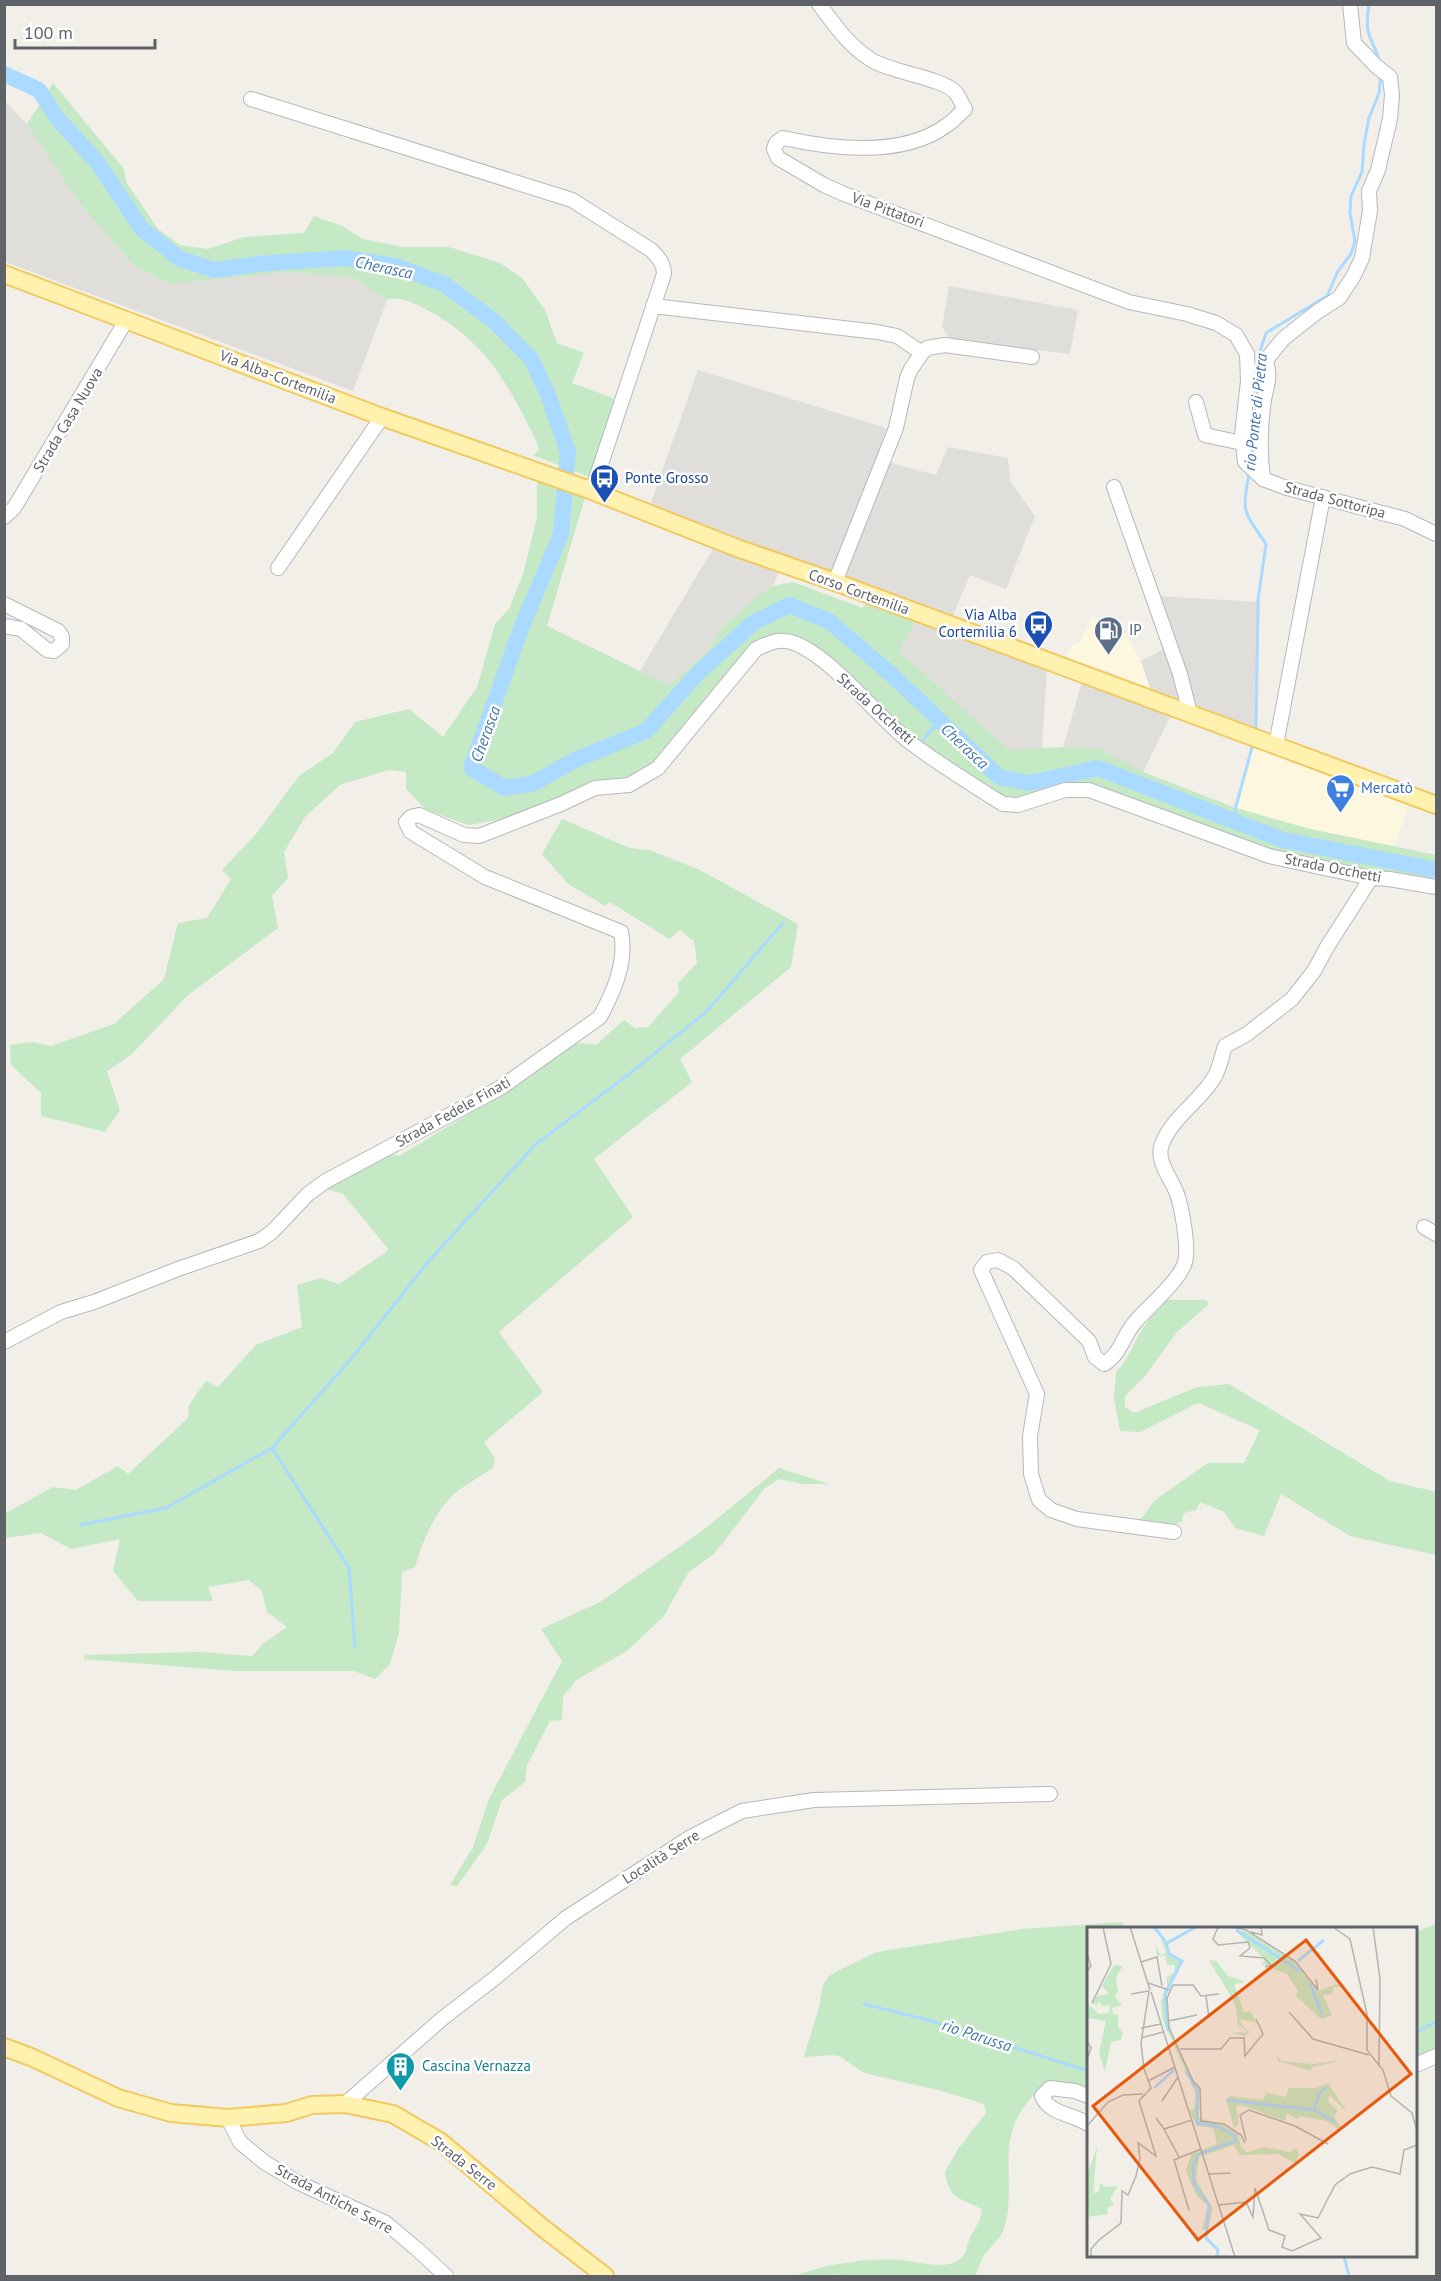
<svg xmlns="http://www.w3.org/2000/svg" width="1441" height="2281" font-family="'PT Sans',sans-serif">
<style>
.commercial{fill:#fef7e0}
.industrial{fill:#e0deda}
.green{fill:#c5e8c5}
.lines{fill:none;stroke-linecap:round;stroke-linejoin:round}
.stream{stroke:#aadaff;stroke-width:3}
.river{stroke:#aadaff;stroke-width:16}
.minor-casing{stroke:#b5b8bc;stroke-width:16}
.major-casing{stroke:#f2c960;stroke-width:20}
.minor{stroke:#fff;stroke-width:14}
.major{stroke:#fff2af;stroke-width:16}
.labels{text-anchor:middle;stroke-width:5;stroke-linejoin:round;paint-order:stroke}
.street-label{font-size:15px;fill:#5f6368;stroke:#fff}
.transit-label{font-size:15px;fill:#164399;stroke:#fff;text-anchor:start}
.service-label{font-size:15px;fill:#4e5e75;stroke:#fff;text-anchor:start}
.shop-label{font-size:15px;fill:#366cbe;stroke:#fff;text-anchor:start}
.culture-label{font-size:15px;fill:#0d838f;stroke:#fff;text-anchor:start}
.water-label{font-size:16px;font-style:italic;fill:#4174aa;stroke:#fff}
.inset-river{fill:none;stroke:#aadaff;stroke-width:3}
.inset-road{fill:none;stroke:#b3b3b1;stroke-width:1.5}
.view{fill:#e8590c;fill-opacity:0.15;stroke:#e8590c;stroke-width:3}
.inset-edge{fill:none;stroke:#5f6368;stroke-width:3}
</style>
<rect width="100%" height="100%" fill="#f1efe8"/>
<g class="commercial">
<path d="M1091,617l33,14 17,30 9,27 -84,-31 5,-11 9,-4z"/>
<path d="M1254,743l156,57 -15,46 -85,-17 -74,-21z"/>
</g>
<g class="industrial">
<path d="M4,100l23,24 50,76 56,65 36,19 118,-12 65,5 35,23 -34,91 -348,-129z"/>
<path d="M949,286l129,24 -8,44 -120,-14 -8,-13z"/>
<path d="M698,370l188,58 -9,31 59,16 12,-28 60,11 2,23 25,35 -29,73 -36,-14 -18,43 -302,-113z"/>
<path d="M714,547l66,22 -7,17 -14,8 -39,36 -13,22 -38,33 -29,-14z"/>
<path d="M1157,596l103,6 -4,126 -106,-40 -9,-27 35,-18z"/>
<path d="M917,619l130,48 -5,82 -33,1 -110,-99z"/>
<path d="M1083,679l88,36 -28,57 -45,-24 -35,-1z"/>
</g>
<g class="green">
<path d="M53,83l71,86 2,13 32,47 22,16 28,4 36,-12 60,-4 10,-17 28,10 21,13 40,8h46l51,16 23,16 22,31 12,33 27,10 -12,30 41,15 3,8 -24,72 -59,-23 6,-5 -2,-7c-28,-58 -51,-102 -110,-133 -13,-7 -26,-14 -40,-10l-35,-23 -65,-5 -118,12 -36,-19 -56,-65 -50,-76z"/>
<path d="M537,481l48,16 -38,129 122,59 38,-33 12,-21 40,-37 14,-8 20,-4 69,26 6,-6 49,17 -18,32 110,99 54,-3 35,1 45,24 93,36 74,21 126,26v26l-58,-7 -100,-22 -188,-64 -73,11 -16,-3 -88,-60 -81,-79 -25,-15 -19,-7 -17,2 -114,124 -14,11 -49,13 -91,34 -35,6 -43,-16 -19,-20v-17l-17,-2 -49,15 -35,32 -21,35 4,26 -16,18 6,32 -90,67 -57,60 -24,16 13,39 -15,22 -64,-16v-23l-30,-28 -1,-20 22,-3 19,4 63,-22 50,-45 14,-56 29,-5 24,-39 -9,-9 34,-36 43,-58 34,-23 22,-31 54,-13 34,28 34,-50 18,-63 14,-15 14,-35 14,-57z"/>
<path d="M562,819l68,29 19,2 51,20 98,54 -7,43 -111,92 12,23 -98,77 39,58 -134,115 44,60 -59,50 11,16 -2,10c-13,9 -29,17 -40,27 -20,20 -30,45 -38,72l-13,5 -3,61 -9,31 -15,15 -21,-8h-118l-152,-12 1,-4 116,-3 51,4 12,-13 23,-16 -20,-15 -5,-21 -13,-11 -41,7 5,14h-75l-25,-30 7,-32 -49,10 -30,-16 -36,5 -1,-24 49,-27 23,3 42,-24 10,8 60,-56 1,-13 17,-24 12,6 38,-42 46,-18 -5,-42 24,-7 18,6 50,-34 -46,-56 -17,-5 62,-37 11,4 93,-56 82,-58 22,3 28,-25 11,8 13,-1 31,-35 -1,-9 19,-20 -3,-22 -14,-11 -11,9 -59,-37 -5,4 -37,-22 -26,-30z"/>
<path d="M1166,1300h40l3,4 -32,28 -32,44 -20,20v11l9,6 63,-26 32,-3 161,97 46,11v63l-86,-19 -69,-42 -17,42 -29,-8 -11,-16 -24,-10 -4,8 -12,3 -2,8 -10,5 -31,-7 14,-19 53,-37h36l16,-33 -62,-27 -58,29 -20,-1 -6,-33 2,-26c14,-15 19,-33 31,-50 5,-8 14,-13 19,-22z"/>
<path d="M779,1468l50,16h-27l-23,-5 -14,9 -50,65 -27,20 -24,43 -37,35 -51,29 -13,17 -1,23 -12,1 -23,44 -2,17 -23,18 -15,44 -30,42 -7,-1 23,-38 16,-48 73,-138 -21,-32 59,-27 102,-71z"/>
<path d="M1122,1922l4,6h-38v161c-23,-8 -39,-11 -58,10 -36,41 -13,81 -25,127 -3,12 -14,20 -21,29 -4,7 -6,15 -9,21h-123c-19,-3 -39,0 -58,0 34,-12 71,-18 108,-16 17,2 34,8 51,3 14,-4 13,-18 19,-29 5,-9 9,-14 10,-25 -20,-10 -34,-10 -37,-37l13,-23 28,-36 -2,-9 -42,-13 -78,-18 -23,-16 -8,-2 -29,2 15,-50 4,-22 5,-8 7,-5 42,-20 145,-23z"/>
<path d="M1436,1924v125l-20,7v-124z"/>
</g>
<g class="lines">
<g class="stream">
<path d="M1369,4c-5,34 2,30 11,58"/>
<path d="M1257,401l2,-47 7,-21 61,-37 11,-25 13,-17 4,-13 -5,-28 1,-17 11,-24 2,-28 5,-26 10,-25 2,-18"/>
<path d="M1252,461l2,-14"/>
<path d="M1249,474c-8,40 -5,37 17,70l-8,56 -2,132"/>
<path d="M920,744l20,-25"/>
<path d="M1237,822l-2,-12 18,-66"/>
<path d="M272,1448l77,120 6,79"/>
<path d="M80,1525l86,-17 106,-60 80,-90 76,-96 107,-117 98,-74 73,-59 77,-89"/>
<path d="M864,2004l64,16 160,51"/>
<path d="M1416,2032l20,-10"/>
<path d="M1344,2256l5,20"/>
</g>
<path class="river" d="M4,74l35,16 18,28 40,44 45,67 38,30 35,11 43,-6 87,-6 50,8 49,18 50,37 38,39 16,35 20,57 -7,82 -39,92 -51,142 34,20 29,-5 41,-23 71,-29 53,-59 54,-49 36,-18 40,16 64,55 106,101 30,6 69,-15 185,72 153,30"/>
<defs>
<g id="minor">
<path d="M819,4c15,20 29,41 51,55 20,14 73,18 86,34 3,4 6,11 9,16 -6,5 -11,12 -18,16 -44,33 -114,24 -164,13l-7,5 -2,6 4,9 46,27 20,9 285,108 58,12 29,9 20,12 11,19 1,27 -6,54 3,27 18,17 24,9 118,31 31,15"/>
<path d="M251,99l321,101 79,50c7,7 13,13 13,24l-72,217"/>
<path d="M653,306l224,26 20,4 25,17"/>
<path d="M1196,402l9,33 37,8"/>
<path d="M1263,479c-3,-24 -3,-48 0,-72 2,-21 9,-25 3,-47l17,-21 34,-27 22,-14 14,-21 9,-19 8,-47 -1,-20 9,-21 12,-51 2,-24 -2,-18 -14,-11 -22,-23 -4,-39"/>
<path d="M1114,487l66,187 10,39"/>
<path d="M4,517l10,-9 113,-189"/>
<path d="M278,568l104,-151"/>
<path d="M835,582l61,-154 11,-50 4,-9 11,-16 5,-5 18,-3 87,12"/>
<path d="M4,604l54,27 4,6v7l-8,7 -7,-1 -26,-21 -17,-3"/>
<path d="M1276,745l47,-248"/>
<path d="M1424,1227l12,7"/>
<path d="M4,1342l57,-30 33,-10 84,-33 81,-28 13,-9 36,-38 18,-13 174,-93 100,-71c14,-26 27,-55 21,-85l-136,-55 -74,-45 -5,-10 5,-5 8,-2 45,20 15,1 82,-32 34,-16 34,-3 29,-17 98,-119c11,-5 22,-11 35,-7 37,11 84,72 116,98 30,23 64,44 96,64l15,1 47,-15h24l180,66 102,22 18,1 47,8"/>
<path d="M1174,1532l-97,-13 -26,-9 -12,-10 -8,-26 -1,-38 7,-42 -56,-124 6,-8 11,-2 15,8 76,73 6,16 9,7c17,-10 19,-29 32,-43 13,-15 44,-41 49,-59 4,-14 -3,-54 -8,-68 -5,-15 -22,-33 -15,-50 11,-28 39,-43 53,-68 5,-9 7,-21 10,-30l22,-12 45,-35 22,-28 13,-24 44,-69"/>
<path d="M1416,2065l20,-9"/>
<path d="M1088,2096l-13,-5 -25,-3 -8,8c7,18 31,18 46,28"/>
<path d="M345,2104l98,-86 52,-40 71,-60 123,-80 53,-27 72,-11 236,-6"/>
<path d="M228,2118l12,24 24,20 33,20 89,41 32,27 28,26"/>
</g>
<g id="major">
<path d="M4,274l378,143 205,72 150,59 98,34 601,223"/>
<path d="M4,2047l27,10 87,41 53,15 57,5 58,-5 26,-8 33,-1 48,10 48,28 102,86 62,48"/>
</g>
</defs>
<use href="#minor" class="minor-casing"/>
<use href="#major" class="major-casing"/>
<use href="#minor" class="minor"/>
<use href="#major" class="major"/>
</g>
<defs>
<symbol id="bus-pin" viewBox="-11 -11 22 30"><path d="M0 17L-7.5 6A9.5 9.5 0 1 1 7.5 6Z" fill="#1a4fb4" stroke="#fff"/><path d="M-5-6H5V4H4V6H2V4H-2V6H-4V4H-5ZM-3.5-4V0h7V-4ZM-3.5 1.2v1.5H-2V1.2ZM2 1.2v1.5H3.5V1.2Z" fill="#fff"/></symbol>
<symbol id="fuel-pin" viewBox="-11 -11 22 30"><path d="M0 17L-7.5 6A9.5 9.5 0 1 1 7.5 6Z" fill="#5c6f8a" stroke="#fff"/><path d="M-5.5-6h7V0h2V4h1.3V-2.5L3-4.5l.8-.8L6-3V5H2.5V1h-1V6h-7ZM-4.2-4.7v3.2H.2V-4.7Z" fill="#fff"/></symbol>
<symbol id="supermarket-pin" viewBox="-11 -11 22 30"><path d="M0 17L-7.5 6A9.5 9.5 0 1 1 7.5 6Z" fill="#3f7fe0" stroke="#fff"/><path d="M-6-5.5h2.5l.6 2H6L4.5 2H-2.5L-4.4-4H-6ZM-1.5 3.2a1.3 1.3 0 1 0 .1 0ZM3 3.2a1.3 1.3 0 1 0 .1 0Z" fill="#fff"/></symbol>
<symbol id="building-pin" viewBox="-11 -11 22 30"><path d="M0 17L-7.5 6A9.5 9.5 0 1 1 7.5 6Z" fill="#0f9aa8" stroke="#fff"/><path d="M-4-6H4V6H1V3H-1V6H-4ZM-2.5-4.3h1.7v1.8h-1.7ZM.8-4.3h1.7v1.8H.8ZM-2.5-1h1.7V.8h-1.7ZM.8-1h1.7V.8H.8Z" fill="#fff"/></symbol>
</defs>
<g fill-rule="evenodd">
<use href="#bus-pin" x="588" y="462" width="33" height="45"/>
<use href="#bus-pin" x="1022" y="608" width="33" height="45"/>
<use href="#fuel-pin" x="1092" y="614" width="33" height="45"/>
<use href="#supermarket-pin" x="1324" y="772" width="33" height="45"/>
<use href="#building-pin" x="384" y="2050" width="33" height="45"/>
</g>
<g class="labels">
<g class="street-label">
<text transform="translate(888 210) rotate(20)" y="5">Via Pittatori</text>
<text transform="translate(278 377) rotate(21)" y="5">Via Alba-Cortemilia</text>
<text transform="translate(68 420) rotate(-59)" y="5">Strada Casa Nuova</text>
<text transform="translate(1335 500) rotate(15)" y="5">Strada Sottoripa</text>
<text transform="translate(859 592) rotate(20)" y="5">Corso Cortemilia</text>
<text transform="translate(876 709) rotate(42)" y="5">Strada Occhetti</text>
<text transform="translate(1333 868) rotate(11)" y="5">Strada Occhetti</text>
<text transform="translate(453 1112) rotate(-29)" y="5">Strada Fedele Finati</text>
<text transform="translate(661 1857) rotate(-32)" y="5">Località Serre</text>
<text transform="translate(464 2163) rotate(38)" y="5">Strada Serre</text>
<text transform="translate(334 2199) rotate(28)" y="5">Strada Antiche Serre</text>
</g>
<g class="transit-label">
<text x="625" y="483">Ponte Grosso</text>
<text x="1017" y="620" text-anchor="end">Via Alba<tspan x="1017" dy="17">Cortemilia 6</tspan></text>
</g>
<g class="service-label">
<text x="1129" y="635">IP</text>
</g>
<g class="shop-label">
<text x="1361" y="793">Mercatò</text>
</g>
<g class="culture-label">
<text x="422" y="2071">Cascina Vernazza</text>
</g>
<g class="water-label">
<text transform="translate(384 267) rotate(12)" y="6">Cherasca</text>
<text transform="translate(1255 412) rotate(-84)" y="6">rio Ponte di Pietra</text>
<text transform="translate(485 734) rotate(-70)" y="6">Cherasca</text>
<text transform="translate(965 746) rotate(43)" y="6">Cherasca</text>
<text transform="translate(977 2035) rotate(18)" y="6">rio Parussa</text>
</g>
</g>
<g transform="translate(1087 1927)">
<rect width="330" height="330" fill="#f1efe8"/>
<path d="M149,4h9l48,29 25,31 22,-8 16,19 -16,-15h-6l-2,7 -9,1 9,20 -10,4 -5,-3 -21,-20 2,-5 -11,-17 -26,-10 4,-4zM73,9l5,8 3,12 13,5 -5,12 -9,14v-10l7,-4 1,-8h-8l-2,-10 -8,1 -1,-12 4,11 6,-2zM122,33l7,1 12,15 18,6 -12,2 10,28 6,-1 7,12 -17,-4 2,7 8,6 -5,4 -13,-3 16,-1 -10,-7 -3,-22zM27,38l9,1 -7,11 2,15 -4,4 8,9 -10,3 1,6 5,1v12l5,6 -2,7 -10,2 -6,29 -6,-18 7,-32 -19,-3v-15l12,11 10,-1 1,-8 -8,1 -3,-6 -2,6 -5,-3 5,-7 12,-2 -7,-8zM78,62l3,33 24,59 7,6v31l22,6 17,10 3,13 6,5 18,-5 25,5 6,-4 3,7 -4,8 -17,-9 -38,1 -6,-10 -30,10 -2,-5 15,-6 -4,-16 -16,-2 -8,-16 5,-1 1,-17 -32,-71 -2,-19zM189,128l5,6 32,3 22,-3h6l-29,6 -1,4 -33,-10zM241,156l19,29 -18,-17 -1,7 10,9 -4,6 10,15 -18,-11 -26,-5 -3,3 -10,-6 -2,8 -44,-16 -5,2 3,16 -5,5 -8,-29 5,-3 32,4 3,-7 20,4 3,-9h27zM10,220l-4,46 6,-1 1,-9 5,4 13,-1 -8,13 4,5 -7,4 1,6 -21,3v-42zM113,223l-4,30 17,29 -5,20h-6l6,-23 -12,-11 -10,-24 5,-17z" fill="#c5e8c5"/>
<path class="inset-river" d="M67,0l12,15 3,12 13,7 -17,33 3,37M149,3l64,41M80,16l29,-16M211,34l26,-21M223,57l12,30M99,144l12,20 -1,32 22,4 16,9 1,5 -37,13 -6,11 1,19 15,21 -3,33 12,12 -1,7M67,161l20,-18M140,173l87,10 21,12M227,182l5,-15 7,-7"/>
<path class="inset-road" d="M43,0l20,63M131,0l-5,12 5,6 30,-3 2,6 -10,8 24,2 7,7 -6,2M145,0l14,3 49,31 23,29 -2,-11M246,0l17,12 17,75v36l16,20 8,26 21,17 5,18M286,0l7,52 -1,86M164,5l11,3 -1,-8M0,26l4,13 -4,5M54,35l16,-5 5,29M61,56l21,7M64,65l84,265M44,67l18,-3M132,67l-18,2 -8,-11h-20l-6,13 2,30 24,53 7,7 1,33 23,3 17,11 4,8M119,69l3,22M5,76l19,-39 -8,-37M202,85l24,27 56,16M81,94l29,-6M54,101l20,-4M54,111l22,-6M0,114l4,7 -4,11M93,122h41l9,-11h14l1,18 18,-22 -7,-15M61,154l27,-14M75,174l16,-24M69,191l8,11 28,-9M0,199l21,-24 15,-7 20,-1M77,202l15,28M159,213l-6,-25 9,-5 46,16 33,18M122,247l22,-1M132,278l27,-3 7,15 2,-29 14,42 16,6 -3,11 10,4 29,-13 -21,-24 18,4 17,-33 15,-11 22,-7 28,7 4,-24 13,-5M102,283l-15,-50 27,-11M4,330v-8l8,-9 22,-17 1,-32 6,4 8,-19 4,-18 -2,-15 18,13 -17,-55 12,-13 -7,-19 -3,-26 8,-52"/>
<path class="view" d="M219,13l105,134 -213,166 -105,-134z"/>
<rect width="330" height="330" class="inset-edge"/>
</g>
<rect width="1441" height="2281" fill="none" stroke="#5f6368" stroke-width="12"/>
<path d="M15 39v9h140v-9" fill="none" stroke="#5f6368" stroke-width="3"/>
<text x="24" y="39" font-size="18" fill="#5f6368" stroke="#ffffff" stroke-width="4.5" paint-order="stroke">100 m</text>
</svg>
